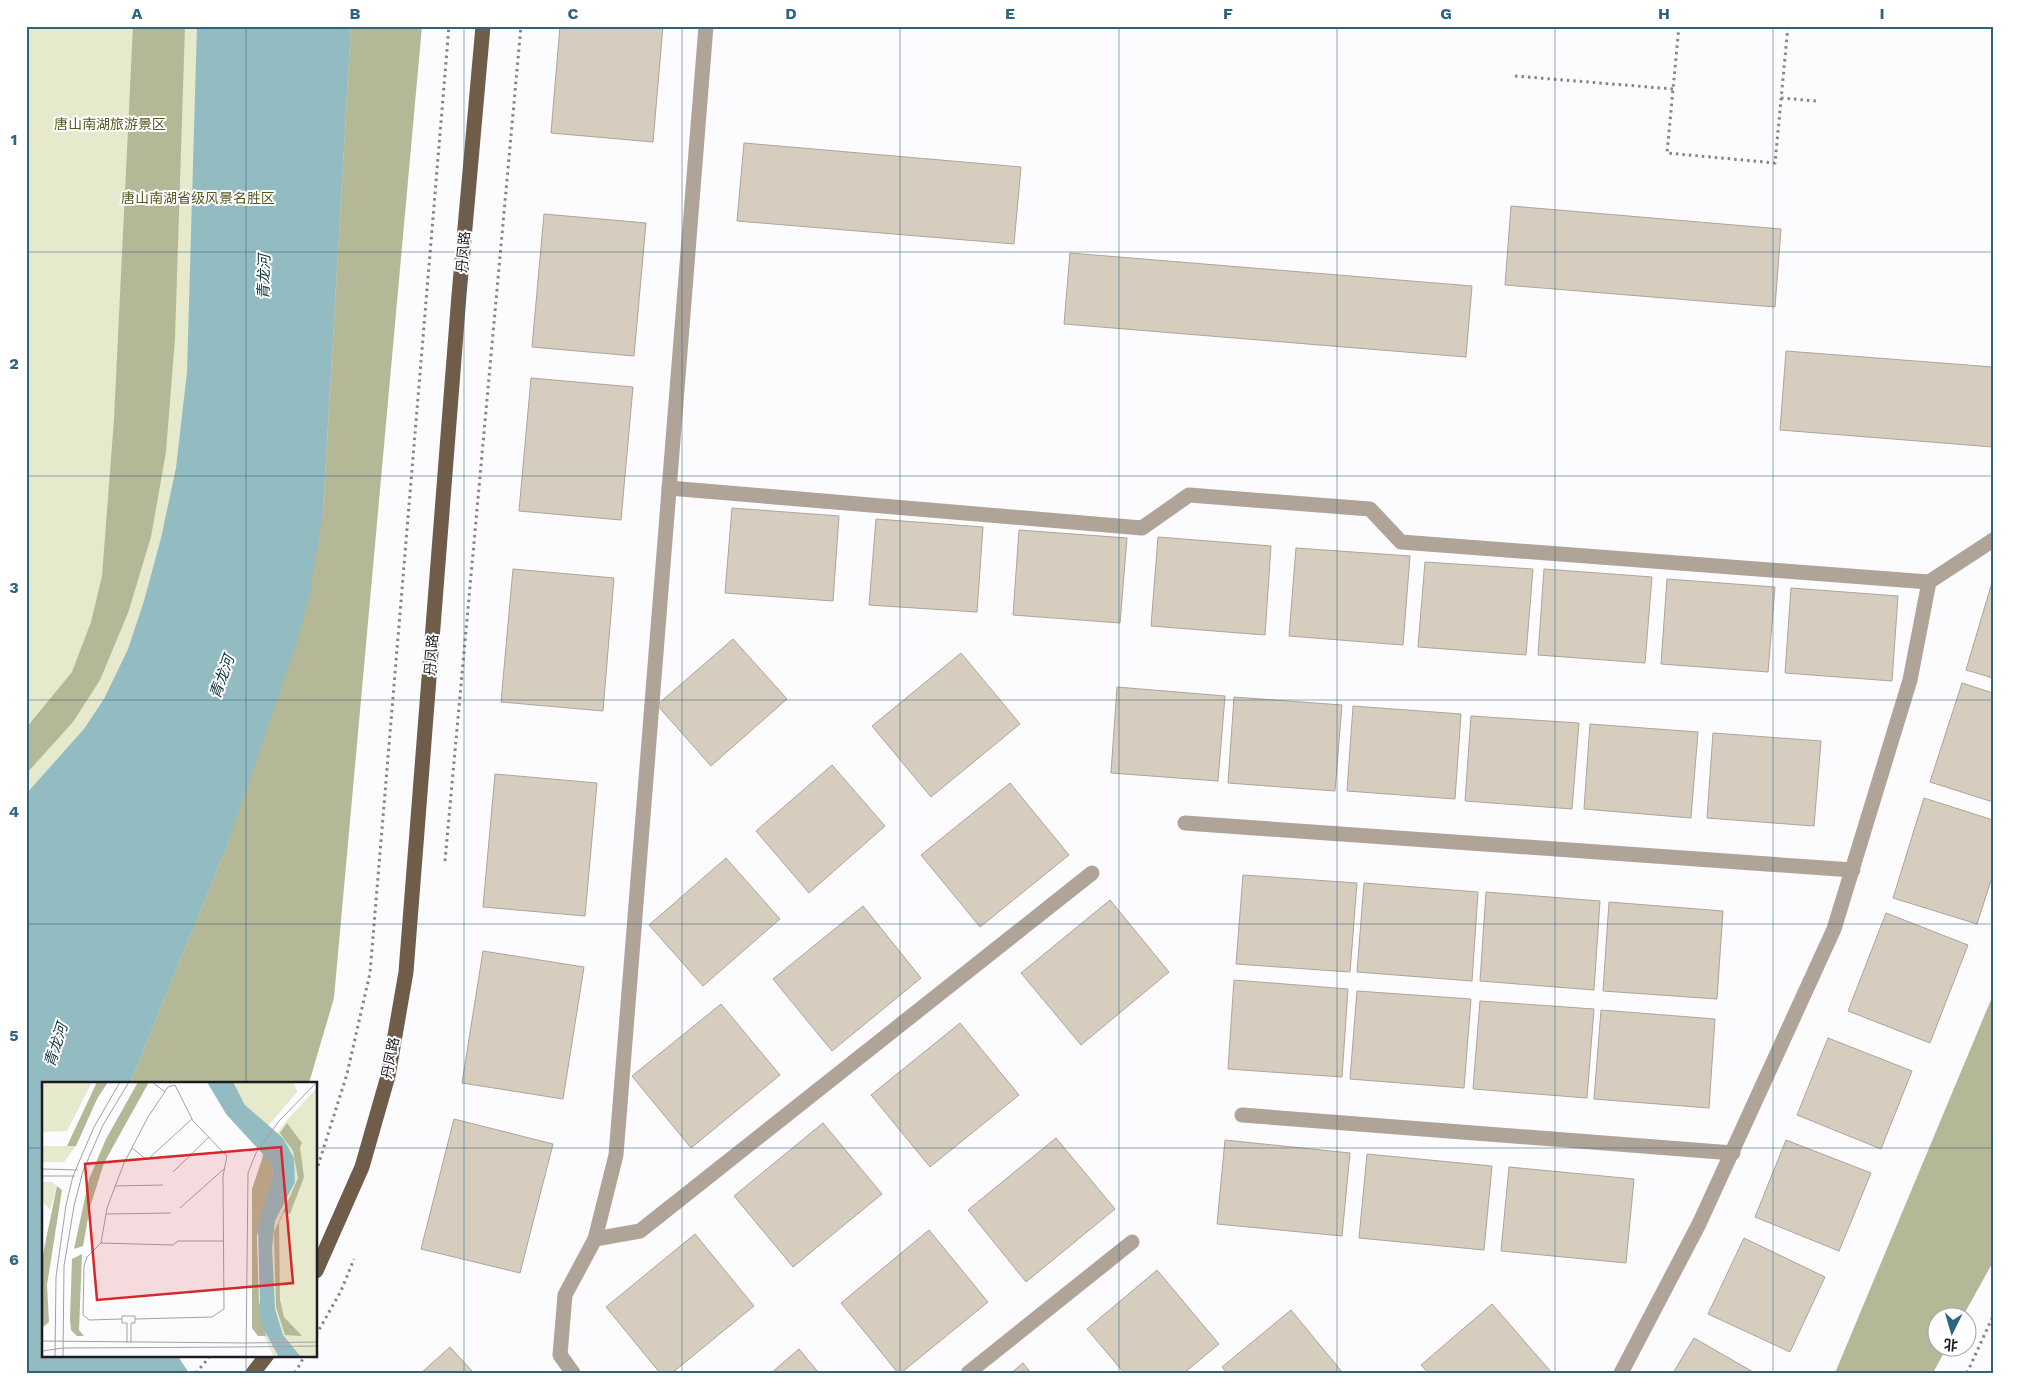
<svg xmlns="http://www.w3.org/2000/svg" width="2019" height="1399" font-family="'Work Sans','Noto Sans SC',sans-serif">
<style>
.green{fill:#e6e9cb}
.forest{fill:#b5b896}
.water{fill:#92bcc2}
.building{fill:#d7cdbf;stroke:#aea497}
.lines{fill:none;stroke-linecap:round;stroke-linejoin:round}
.path{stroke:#868489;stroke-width:3;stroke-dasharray:2.5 4;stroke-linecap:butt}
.minor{stroke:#b0a499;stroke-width:15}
.major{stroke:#705d49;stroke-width:15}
.grid{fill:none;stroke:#2f6480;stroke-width:1;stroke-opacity:0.55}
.labels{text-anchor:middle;stroke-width:4;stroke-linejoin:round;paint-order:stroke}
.park-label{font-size:14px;fill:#565821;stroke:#fff}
.street-label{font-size:14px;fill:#1d1b21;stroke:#fff}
.water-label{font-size:15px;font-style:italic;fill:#0e373d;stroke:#fff}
.inset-road{fill:none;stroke:#a3a1a6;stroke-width:1}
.view{fill:#d62828;fill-opacity:0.15;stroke:#d62828;stroke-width:2.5}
.inset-edge{fill:none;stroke:#1d1b21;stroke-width:2.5}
.neatline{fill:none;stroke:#2f6480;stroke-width:2}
.grid-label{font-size:16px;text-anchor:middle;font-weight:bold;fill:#2f6480}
</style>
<rect width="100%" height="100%" fill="#fcfbfe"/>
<path class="green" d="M26,26h355l-41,575 -159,482h-137v272h140l-15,18h-143z"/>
<g class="forest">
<path d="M133,26h52l-10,312 -9,114 -15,85 -23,76 -28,67 -27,42 -47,52v-46l46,-56 19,-50 11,-46 12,-157z"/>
<path d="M351,26h71l-88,972 -25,85h-179l97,-237 96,-334z"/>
<path d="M1993,995v267l-30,54h-27v30l11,1 -14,26h-98z"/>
</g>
<path class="water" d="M197,26h154l-28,486 -13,81 -13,49 -70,204 -97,237h-86v272h133l12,18h-163v-579l58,-65 20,-30 24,-50 16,-48 17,-63 15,-70 11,-96z"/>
<g class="building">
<path d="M560,26h103l-10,116 -102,-9z"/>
<path d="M744,143l277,24 -7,77 -277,-23z"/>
<path d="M1511,206l270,23 -6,78 -270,-22z"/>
<path d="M544,214l102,9 -12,133 -102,-9z"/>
<path d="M1070,253l402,33 -6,71 -402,-33z"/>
<path d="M1786,351l207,16v80l-213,-17z"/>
<path d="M531,378l102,9 -12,133 -102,-9z"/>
<path d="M732,508l107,8 -6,85 -108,-8z"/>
<path d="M876,519l107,8 -6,85 -108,-7z"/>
<path d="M1019,530l108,8 -7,85 -107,-8z"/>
<path d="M1158,537l113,9 -6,89 -114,-9z"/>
<path d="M1296,548l114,8 -7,89 -114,-9z"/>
<path d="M1425,562l108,7 -7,86 -108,-8z"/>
<path d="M513,569l101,9 -11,133 -102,-9z"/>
<path d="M1544,569l108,8 -7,86 -107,-8z"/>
<path d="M1667,579l108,8 -7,85 -107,-8z"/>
<path d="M1993,579v99l-27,-8z"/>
<path d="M1791,588l107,8 -6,85 -107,-8z"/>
<path d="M733,639l54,60 -76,67 -54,-61z"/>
<path d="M961,653l59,71 -89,73 -59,-71z"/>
<path d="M1962,683l31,10v109l-63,-20z"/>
<path d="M1117,687l108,9 -7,85 -107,-8z"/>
<path d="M1234,697l108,8 -7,86 -107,-8z"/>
<path d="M1353,706l108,8 -6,85 -108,-8z"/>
<path d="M1471,716l108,7 -7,86 -107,-8z"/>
<path d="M1590,724l108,8 -7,86 -107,-9z"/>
<path d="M1713,733l108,8 -7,85 -107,-8z"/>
<path d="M832,765l53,61 -76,67 -53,-62z"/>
<path d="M495,774l102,9 -12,133 -102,-9z"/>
<path d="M1010,783l59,72 -89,72 -59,-72z"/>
<path d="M1924,798l69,22v54l-16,50 -84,-26z"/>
<path d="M726,858l54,61 -77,67 -54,-61z"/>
<path d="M1243,875l114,8 -7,89 -114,-8z"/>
<path d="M1364,883l114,9 -6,89 -115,-9z"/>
<path d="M1486,892l114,9 -6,89 -114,-9z"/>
<path d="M1110,900l59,72 -88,73 -60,-72z"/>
<path d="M1609,902l114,9 -6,88 -114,-8z"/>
<path d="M863,906l58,72 -89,73 -59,-72z"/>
<path d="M1886,913l82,32 -38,98 -82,-32z"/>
<path d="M483,951l101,16 -21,132 -101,-16z"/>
<path d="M1234,980l114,9 -6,88 -114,-8z"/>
<path d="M1357,991l114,8 -7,89 -114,-9z"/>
<path d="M1480,1001l114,8 -7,89 -114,-9z"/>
<path d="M721,1004l59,71 -89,73 -59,-72z"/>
<path d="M1601,1010l114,9 -6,89 -115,-9z"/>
<path d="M960,1023l59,72 -89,72 -59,-72z"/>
<path d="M1828,1038l84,33 -31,78 -84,-34z"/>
<path d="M454,1119l99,25 -33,129 -99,-24z"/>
<path d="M823,1123l59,71 -89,73 -59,-71z"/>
<path d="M1056,1138l59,71 -89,73 -58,-72z"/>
<path d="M1225,1140l125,13 -8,83 -125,-12z"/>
<path d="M1786,1140l85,33 -32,78 -84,-34z"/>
<path d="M1367,1154l125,12 -8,84 -125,-12z"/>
<path d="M1509,1167l125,12 -8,84 -125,-12z"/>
<path d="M929,1230l59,72 -87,71h-3l-57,-70z"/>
<path d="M695,1234l59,72 -82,67h-12l-54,-66z"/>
<path d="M1744,1238l81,39 -35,75 -82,-38z"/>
<path d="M1157,1270l62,74 -35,29h-60l-37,-44z"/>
<path d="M1492,1304l60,69h-124l-7,-8z"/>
<path d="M1291,1310l52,63h-116l-5,-6z"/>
<path d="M1694,1338l61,35h-82z"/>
<path d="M450,1347l24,26h-53z"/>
<path d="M799,1349l20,24h-48z"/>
<path d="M1023,1363l8,10h-20z"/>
</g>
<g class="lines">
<g class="path">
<path d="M1679,26l-12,127 108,10 13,-137"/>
<path d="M1515,76l158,13"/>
<path d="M1781,98l35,3"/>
<path d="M445,861l76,-835"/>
<path d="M316,1172l31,-98 23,-101 79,-947"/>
<path d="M316,1335l25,-44 13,-32"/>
<path d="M196,1373l15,-18"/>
<path d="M295,1373l10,-18"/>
<path d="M1967,1373l26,-57"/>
</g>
<g class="minor">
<path d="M669,488l473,40 47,-33 181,14 31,33 528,40 64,-42"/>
<path d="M1185,823l668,47"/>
<path d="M1242,1115l491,38"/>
<path d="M595,1239l45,-8 452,-358"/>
<path d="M573,1373l-13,-18 5,-60 30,-56 21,-84 90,-1129"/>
<path d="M968,1373l164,-131"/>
<path d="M1621,1373l78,-149 135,-295 76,-249 19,-98"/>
</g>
<g class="major">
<path d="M316,1271l46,-104 26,-91 18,-104 53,-677 24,-269"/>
<path d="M253,1373l14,-18"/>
</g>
</g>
<path class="grid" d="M246,26v1057M464,26v1347M682,26v1347M900,26v1347M1119,26v1347M1337,26v1347M1555,26v1347M1773,26v1347M26,252h1967M26,476h1967M26,700h1967M26,924h1967M26,1148h18M316,1148h1677M246,1355v18"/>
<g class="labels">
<g class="park-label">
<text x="110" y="129">唐山南湖旅游景区</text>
<text x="198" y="203">唐山南湖省级风景名胜区</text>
</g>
<g class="street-label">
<text transform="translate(463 252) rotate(-85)" y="5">丹凤路</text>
<text transform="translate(431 655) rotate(-85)" y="5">丹凤路</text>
<text transform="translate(390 1058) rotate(-79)" y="5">丹凤路</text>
</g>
<g class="water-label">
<text transform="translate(264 277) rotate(-89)" y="5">青龙河</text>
<text transform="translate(222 677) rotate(-70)" y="5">青龙河</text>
<text transform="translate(56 1045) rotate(-72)" y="5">青龙河</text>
</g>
</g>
<g transform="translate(42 1082)">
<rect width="275" height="275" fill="#fcfbfe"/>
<path d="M0,0h50l-25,49 -25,1zM191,0h61l3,10 -29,34 -23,-21zM275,6v269h-43l-14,-30 9,-155 -8,-16 25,-35zM0,64h34l-12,16h-22zM0,100h10l5,4 -7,24 -8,-9z" fill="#e6e9cb"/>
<path d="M55,0h11l-11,17 -21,47h-9zM96,0h11l-45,81 -14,44 -7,39 -9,3 15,-70 17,-40zM245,41l15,20 -2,4 4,30 -14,37 -6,-2 -5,11 1,77 4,17 18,19 -17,-1 -9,-28 -2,-75 24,-54 -5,-27 -13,-18zM222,71l7,10 2,11 -16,62 2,65 7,35h-8l-6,-8v-139zM15,104l5,4 -15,95 2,37 -7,6v-69zM40,172l-3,76 5,6h-7l-6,-6 -1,-10 2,-61z" fill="#b5b896"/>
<path d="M165,0h26l12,23 38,33 11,20 1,24 -20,39 -3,27 3,61 8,26 18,22h-22l-15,-27 -4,-18 -2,-84 15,-54 -2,-11 -45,-49z" fill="#92bcc2"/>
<path class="inset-road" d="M110,0l13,10M90,66l15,12 45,-41M0,87l36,1M131,90l36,-35M0,94h33M73,104l48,-1M138,126l45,-40M64,132l65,-1M59,161l6,-35 17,-45 24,-46 20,-30 7,-2 18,36 34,35 -4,20 1,133 -12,8 -77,2M80,237l-33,1 -6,-5 1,-49 3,-9 14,-14 72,2 5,-4h46M0,259l204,2M85,261v-20h-5v-7h13v7h-4v20M204,261l71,-1M204,265l71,-1M0,269l21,-3 183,-1M13,275l1,-80 10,-72 7,-29 21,-49 26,-45M21,275l1,-91 10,-60 9,-35 20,-46 26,-43M204,275l2,-184 8,-20 23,-32 38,-39"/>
<path class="view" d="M239,65l12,136 -196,17 -12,-136z"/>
<rect width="275" height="275" class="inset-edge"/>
</g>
<rect width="2019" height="1399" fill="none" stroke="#ffffff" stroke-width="55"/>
<g transform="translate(1952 1332) rotate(185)"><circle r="24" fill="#ffffff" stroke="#a5a4a6"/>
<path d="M0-4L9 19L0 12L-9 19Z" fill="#2f6480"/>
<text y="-8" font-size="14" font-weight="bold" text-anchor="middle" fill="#1d1b21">北</text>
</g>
<rect x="28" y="28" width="1964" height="1344" class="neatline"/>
<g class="grid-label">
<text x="137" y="19">A</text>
<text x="355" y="19">B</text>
<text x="573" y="19">C</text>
<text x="791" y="19">D</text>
<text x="1010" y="19">E</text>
<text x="1228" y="19">F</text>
<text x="1446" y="19">G</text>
<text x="1664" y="19">H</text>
<text x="1882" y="19">I</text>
<text x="14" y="145">1</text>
<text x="14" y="369">2</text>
<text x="14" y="593">3</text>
<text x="14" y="817">4</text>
<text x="14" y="1041">5</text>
<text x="14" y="1265">6</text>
</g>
</svg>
